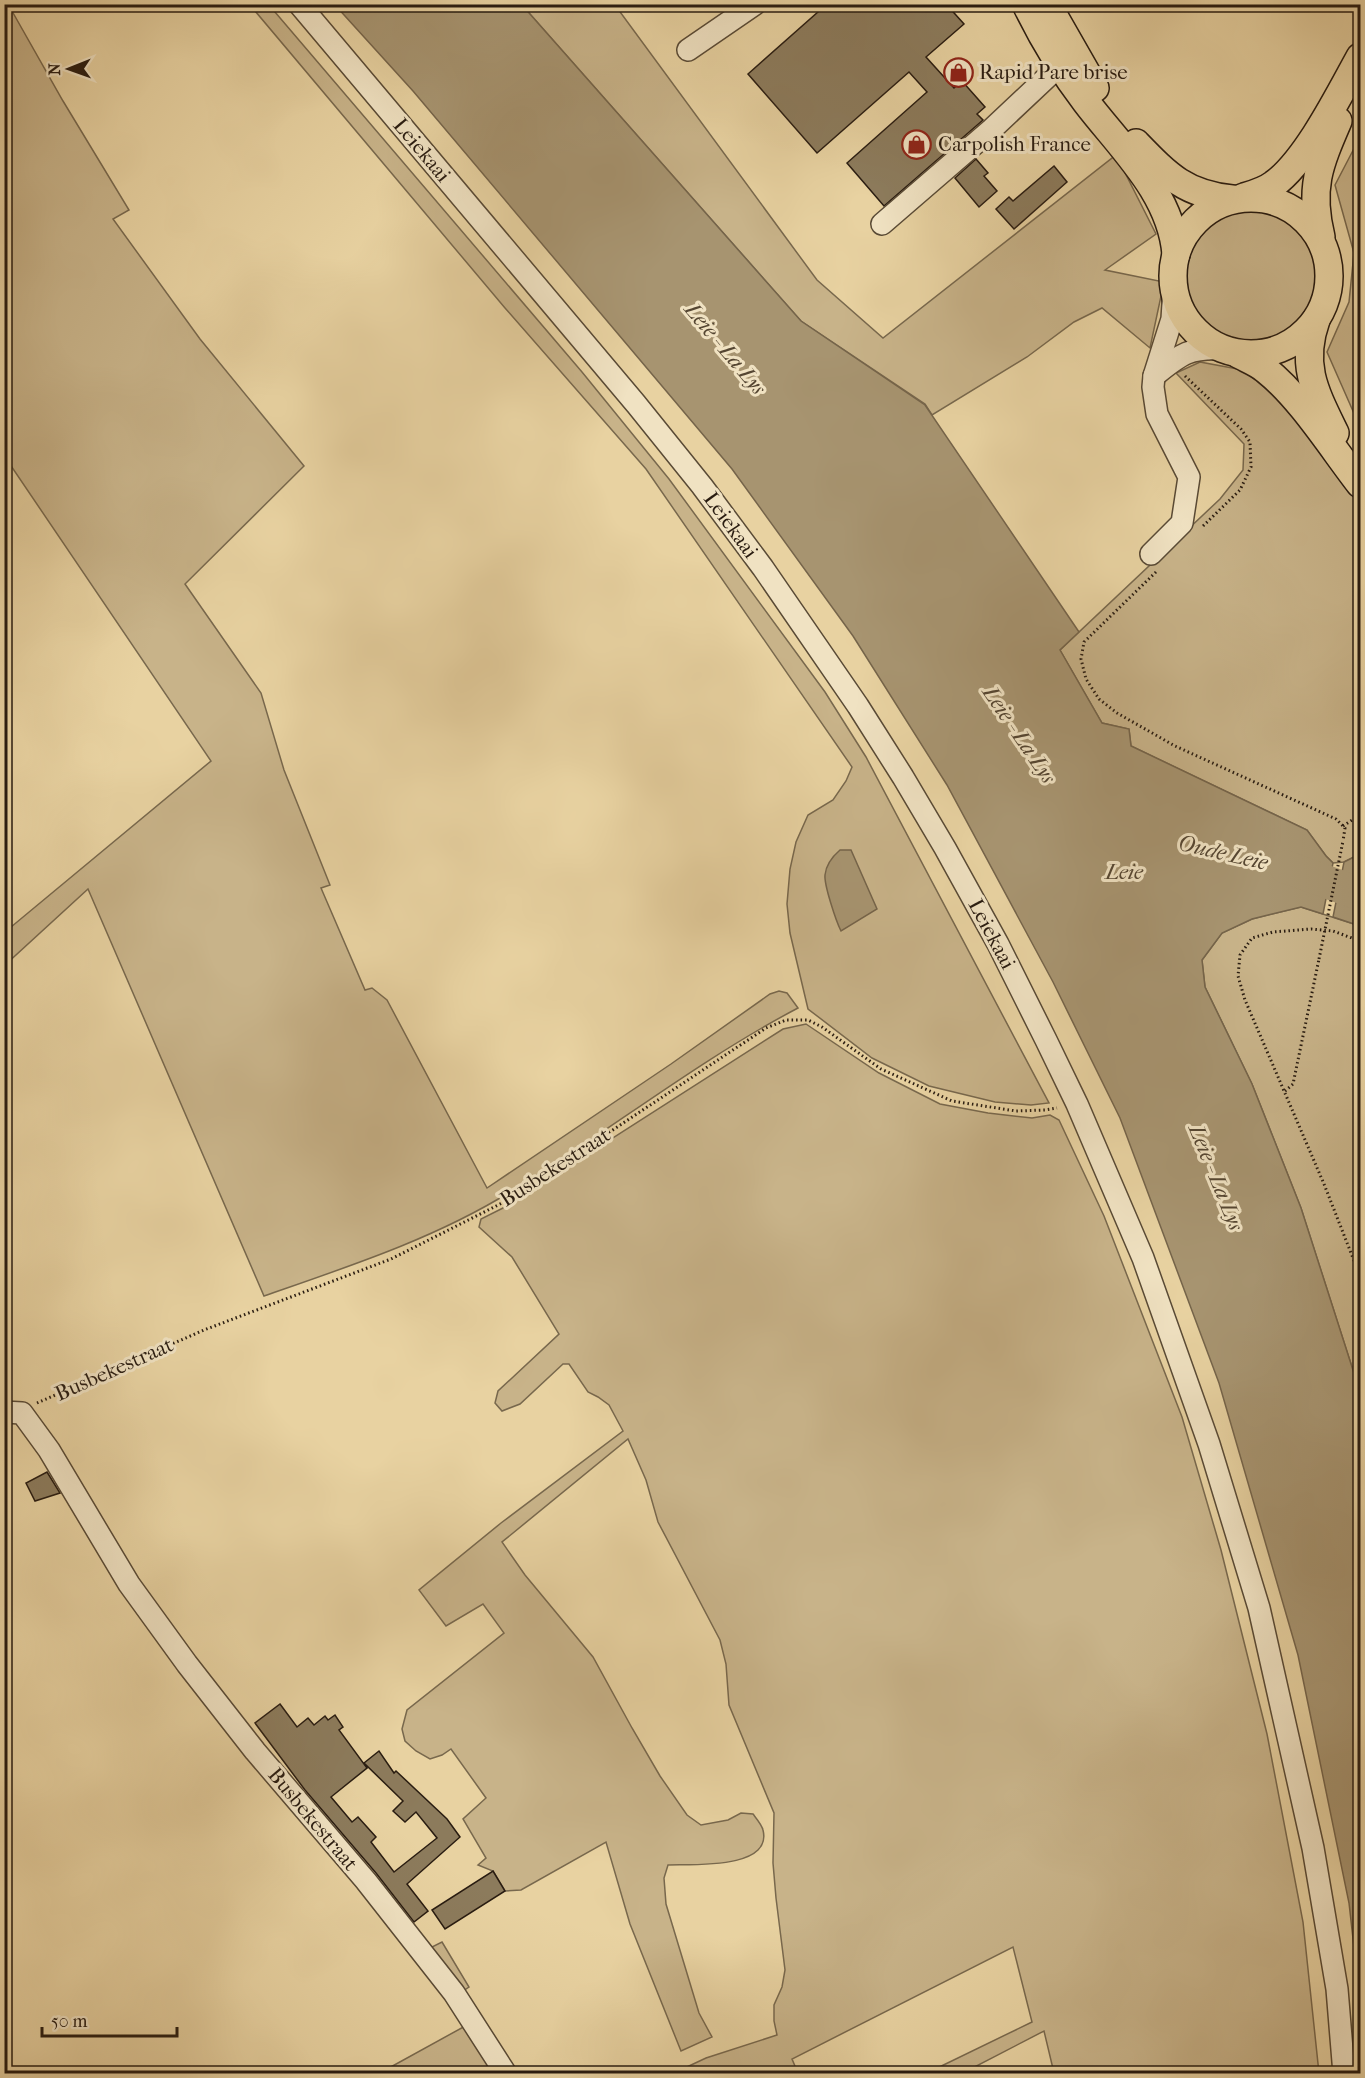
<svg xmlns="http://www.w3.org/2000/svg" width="1365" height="2078" font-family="'IM FELL French Canon',serif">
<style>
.green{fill:#c8b389;stroke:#78684d;stroke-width:1.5}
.water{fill:#a79470;stroke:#75644a;stroke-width:1.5}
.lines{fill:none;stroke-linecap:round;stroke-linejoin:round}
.river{stroke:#a79470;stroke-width:33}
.building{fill:#8c7b5c;stroke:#291c11;stroke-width:1.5}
.minor-casing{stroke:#594a35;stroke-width:24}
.major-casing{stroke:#291c11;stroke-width:30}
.path{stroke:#291c11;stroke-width:3;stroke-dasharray:1.5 3;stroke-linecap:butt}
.minor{stroke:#f0e2c2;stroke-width:21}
.major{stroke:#e8d2a1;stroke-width:27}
.path-bridge{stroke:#291c11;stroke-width:3;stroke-dasharray:1.5 3;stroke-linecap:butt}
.labels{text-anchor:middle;stroke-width:6;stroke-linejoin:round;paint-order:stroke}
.poi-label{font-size:21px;fill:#291c11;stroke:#f0e2c2;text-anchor:start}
.street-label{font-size:21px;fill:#291c11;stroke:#f0e2c2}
.water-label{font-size:22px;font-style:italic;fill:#554632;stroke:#f0e2c2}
</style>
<rect width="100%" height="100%" fill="#e8d2a1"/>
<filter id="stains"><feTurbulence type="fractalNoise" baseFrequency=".00333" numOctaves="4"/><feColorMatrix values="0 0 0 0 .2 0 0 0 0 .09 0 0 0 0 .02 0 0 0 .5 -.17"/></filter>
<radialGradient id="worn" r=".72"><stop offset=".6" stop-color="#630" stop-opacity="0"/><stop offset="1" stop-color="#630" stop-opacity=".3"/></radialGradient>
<g class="green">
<path d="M8,4l55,97 66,109 -16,9 87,120 104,127 -119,118 76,109 23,77 46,115 -9,3 44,102 7,-2 15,12 100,188 184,-124 99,-70 9,-3 8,2 11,15c-101,53 -191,125 -288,184 -76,47 -163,75 -246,104l-176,-407 -83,76v-33l206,-171 -206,-304 -1,-452z"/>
<path d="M250,5h19l313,367 87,107 156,213 41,65 183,346 -18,2 -36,-3 -66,-16 -57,-28 -64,-49 -18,-76 -3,-29 3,-35 6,-27 12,-27 25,-15 13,-19 6,-14 -206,-298 -141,-161z"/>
<path d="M522,5h93l202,275 66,58 233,-183 40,79 -51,36 59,12 -14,66 -48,-40 -28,14 -47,35 -95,58 -7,-11 -124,-83z"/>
<path d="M1360,137v290l-33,-75 22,-50 5,-49 -19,-68z"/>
<circle cx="1251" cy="276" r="67"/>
<path d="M1200,362l43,8 48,39 69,96v349l-16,8 -11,1 -7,-7 -19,-26 -176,-84 -2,-17 -27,-6 -42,-73 160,-151 23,-29 1,-26 -68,-71z"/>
<path d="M1301,907l59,19v466l-59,-184 -49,-124 -47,-97 -3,-27 20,-27 30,-14z"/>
<path d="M806,1024l73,49 61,31 48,9 44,5 18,-3 9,5 45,96 78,201 39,133 46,184 36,188 16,151h-265l-10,-42 -81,42h-36l105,-51 -19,-75 -221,112 6,14h-124l32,-15 71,-23 -3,-14v-16l8,-18 3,-17 -9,-72 -3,-35 1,-50 -45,-108 -3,-41 -6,-24 -62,-118 -12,-42 -18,-41 -126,103 23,33 68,82 39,71 28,48 27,39 14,10 27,-5 13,-7 12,1c3,4 9,11 10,16 10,40 -73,34 -95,35l-4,13 2,26 33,109 13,24 -31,14 -51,-127 -24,-82 -85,48 -16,1 -12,-20 -15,-6 8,-7 -23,-39 23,-21 -35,-49 -9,6 -12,4 -14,-8 -11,-10 -3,-12 5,-19 97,-77 -21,-29 -37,22 -27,-36 82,-67 122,-92 -14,-26 -11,-8 -10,-5 -19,-28h-6l-43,40 -18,7 -7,-8 3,-12 61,-57 -47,-77 -33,-30 2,-8 24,-12 278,-178z"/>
<path d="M442,1942l27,45 -9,6 -34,-43z"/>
<path d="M467,2025l32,49h-121z"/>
</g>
<g class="water">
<path d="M335,5h187l279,316 124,84 154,227 -19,18 42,73 27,6 2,17 176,84 19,26 7,7 -10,51 -22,-7 -49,12 -30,14 -20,27 3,27 47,97 49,124 59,184v609l-11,-98 -51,-248 -79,-272 -99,-265 -67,-136 -106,-197 -94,-149 -121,-167 -319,-378z"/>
<path d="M840,850h11l26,59 -36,22c-5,-10 -17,-46 -16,-56 1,-10 8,-19 15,-25z"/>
<path d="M1360,854v72l-27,-9 11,-55z"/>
</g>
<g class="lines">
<path class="river" d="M1286,867l74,27"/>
</g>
<g class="building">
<path d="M827,4h119l18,20 -38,33 28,31 8,-7 23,26 -8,7 6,6 -99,86 -37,-43 80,-71 -18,-20 -92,81 -69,-79z"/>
<path d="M976,159l12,14 -4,3 13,15 -18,16 -24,-29z"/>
<path d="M1054,166l13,16 -53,47 -18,-20 13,-12 4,4z"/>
<path d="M47,1472l13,21 -25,8 -9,-18z"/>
<path d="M280,1704l17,23 11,-9 6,7 11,-9 3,4 7,-5 8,12 -4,3 28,38 -36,29 21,25 6,-5 18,20 -5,5 23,30 43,-34 -21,-26 -11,10 -12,-11 10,-10 -39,-38 15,-12 15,22 2,-2 51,48 13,18 -53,47 21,27 -14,11 -38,-49 -71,-83 -50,-67z"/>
<path d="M493,1871l12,20 -60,38 -13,-19z"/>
</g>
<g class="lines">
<defs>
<g id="minor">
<path d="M299,4l337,400 66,82 61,82 95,138 45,71 42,71 53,96 48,96 31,64 66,154 66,186 50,164 54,240 24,141 7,85"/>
<path d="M688,50l67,-46"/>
<path d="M882,224l110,-95 68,-64"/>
<path d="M1154,376c26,-21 34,-29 69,-27"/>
<path d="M1151,554l31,-31 7,-46 -32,-63 -4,-27 1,-11 18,-57 2,-31"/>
<path d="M4,1412l18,1 27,37 80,134 58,80 68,87 111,130 88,112 52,81"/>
</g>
<g id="major">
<path d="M1026,4c17,35 37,68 60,98 35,46 85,91 90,152"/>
<path d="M1047,4l48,84"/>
<path d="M1136,143c32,33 49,51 96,56"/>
<path d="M1244,197c10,-3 21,-6 30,-13 33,-24 66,-91 86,-127"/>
<circle cx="1251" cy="276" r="78"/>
<path d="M1321,237c-12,-49 -2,-72 17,-116"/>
<path d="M1316,320c-16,45 -1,72 19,113"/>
<path d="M1238,354c9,5 20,9 28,16 35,28 66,78 94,114"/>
</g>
</defs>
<use href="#minor" class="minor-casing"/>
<use href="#major" class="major-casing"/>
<g class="path">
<path d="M1185,376l56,53 9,13 1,25 -11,23 -39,38"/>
<path d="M1156,572l-72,70 -3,17 5,20 13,20 18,14 58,33 161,73 9,9 -2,13"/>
<path d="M1343,826l17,-11"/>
<path d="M1360,941l-27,-10 -22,-2 -38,3 -21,6 -12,17 -2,21 7,24 79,184 36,92"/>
<path d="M1285,1091l8,-7 26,-125"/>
<path d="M37,1403l167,-73 187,-71 115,-58 260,-173 20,-8h22l14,7 59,42 71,32 64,10 29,-1 12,-2"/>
</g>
<use href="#minor" class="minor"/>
<use href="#major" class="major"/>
<path class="path-bridge" d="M1319,959l24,-118"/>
</g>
<defs>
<symbol id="shop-ring" viewBox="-11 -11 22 22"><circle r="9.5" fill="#f0e2c2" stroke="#8f2418" stroke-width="1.5"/><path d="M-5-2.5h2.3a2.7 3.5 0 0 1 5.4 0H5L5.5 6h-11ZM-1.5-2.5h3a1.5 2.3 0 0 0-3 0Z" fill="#8f2418"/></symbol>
</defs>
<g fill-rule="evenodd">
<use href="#shop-ring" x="942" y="56" width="33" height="33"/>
<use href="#shop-ring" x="900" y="128" width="33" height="33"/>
</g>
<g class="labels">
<g class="poi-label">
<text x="979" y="79">Rapid Pare brise</text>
<text x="938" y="151">Carpolish France</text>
</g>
<g class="street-label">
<text transform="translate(422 150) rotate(50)" y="7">Leiekaai</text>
<text transform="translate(731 525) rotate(54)" y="7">Leiekaai</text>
<text transform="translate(992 934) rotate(62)" y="7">Leiekaai</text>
<text transform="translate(555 1167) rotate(-33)" y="7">Busbekestraat</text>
<text transform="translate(114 1369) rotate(-24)" y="7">Busbekestraat</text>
<text transform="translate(313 1819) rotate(50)" y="7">Busbekestraat</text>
</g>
<g class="water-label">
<text transform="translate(726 348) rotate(50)" y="8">Leie - La Lys</text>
<text transform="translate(1020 734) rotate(56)" y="8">Leie - La Lys</text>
<text transform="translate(1223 852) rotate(13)" y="8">Oude Leie</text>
<text x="1124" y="879">Leie</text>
<text transform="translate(1217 1177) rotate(68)" y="8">Leie - La Lys</text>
</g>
</g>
<rect width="1365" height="2078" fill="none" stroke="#e8d2a1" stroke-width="24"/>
<rect x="6" y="6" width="1353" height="2066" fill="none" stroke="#291c11" stroke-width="3"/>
<rect x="12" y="12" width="1341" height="2054" fill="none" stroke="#291c11" stroke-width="1.5"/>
<g transform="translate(69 69) rotate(269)" stroke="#f0e2c2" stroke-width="4.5" paint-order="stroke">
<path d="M0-4.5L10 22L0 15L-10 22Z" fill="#291c11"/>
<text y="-9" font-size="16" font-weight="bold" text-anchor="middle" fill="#291c11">N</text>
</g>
<path d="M42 2027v9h135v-9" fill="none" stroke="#291c11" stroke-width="3"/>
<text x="51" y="2027" font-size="18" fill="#291c11" stroke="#f0e2c2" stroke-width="4.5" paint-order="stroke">50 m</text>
<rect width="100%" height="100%" filter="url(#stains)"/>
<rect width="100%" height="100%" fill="url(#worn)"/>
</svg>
